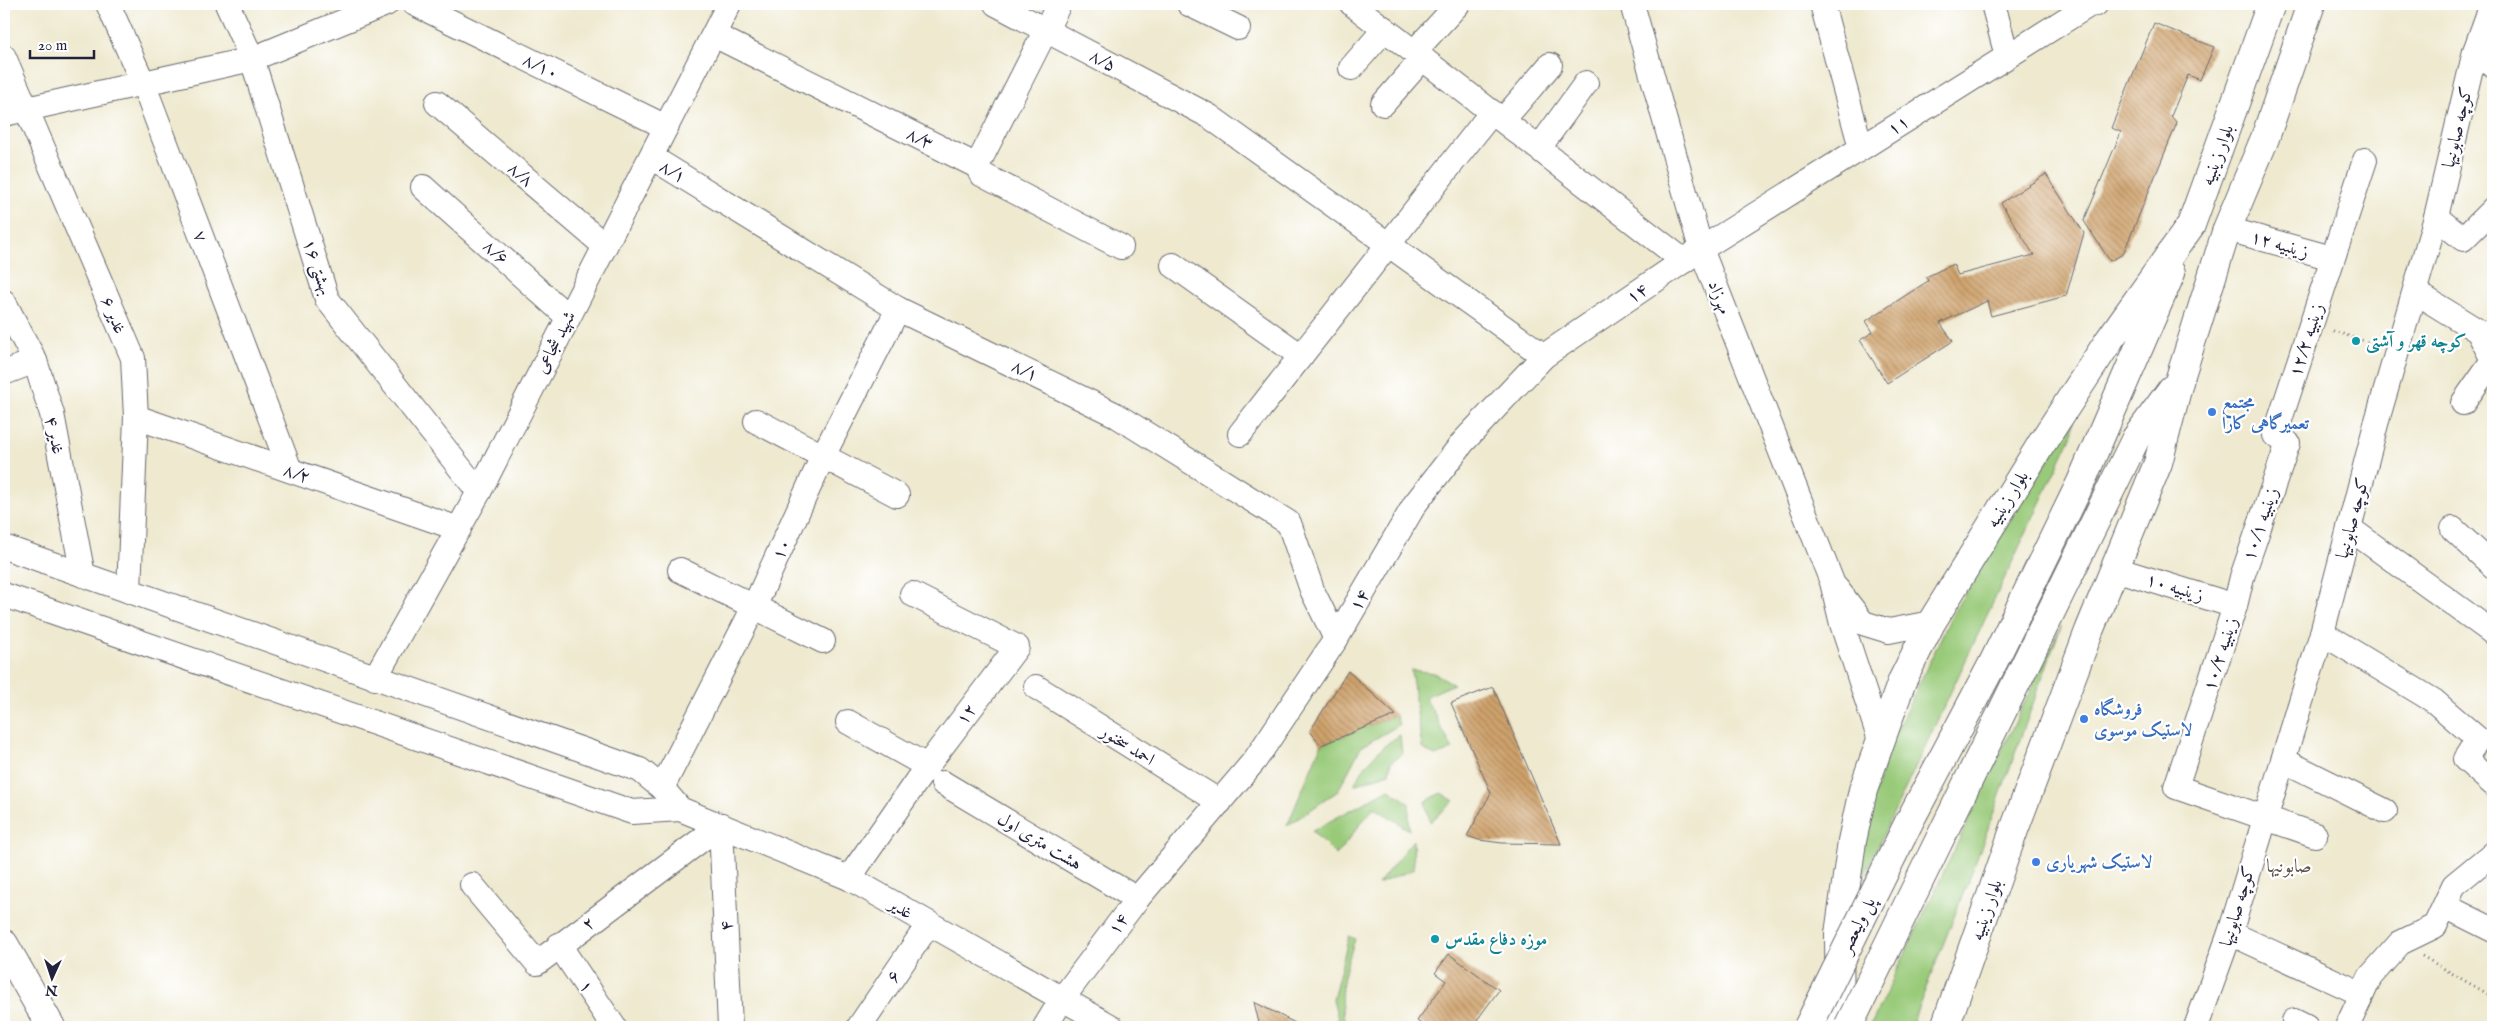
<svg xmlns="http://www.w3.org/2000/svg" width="2497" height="1031" font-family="'IM FELL English',Amiri,serif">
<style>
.green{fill:#99ca79;stroke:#5e765a}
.building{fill:url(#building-back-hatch)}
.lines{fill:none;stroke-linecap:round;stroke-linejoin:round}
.minor-casing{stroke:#69686f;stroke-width:26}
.major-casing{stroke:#69686f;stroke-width:30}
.path{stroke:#69686f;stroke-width:3;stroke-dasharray:1 4;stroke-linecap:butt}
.minor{stroke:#fff;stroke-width:24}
.major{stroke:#fff;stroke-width:28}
.major-bridge-casing{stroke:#69686f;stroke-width:30;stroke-linecap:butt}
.major-bridge{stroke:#fff;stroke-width:28}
.culture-dot{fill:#0f9aa8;stroke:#fff;stroke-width:2}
.shop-dot{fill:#3f7fe0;stroke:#fff;stroke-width:2}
.labels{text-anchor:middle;stroke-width:4.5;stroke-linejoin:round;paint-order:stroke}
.street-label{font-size:18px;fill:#22223b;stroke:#fff}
.culture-label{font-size:18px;font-weight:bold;fill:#0d838f;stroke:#fff;text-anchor:start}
.shop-label{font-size:18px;font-weight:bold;fill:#366cbe;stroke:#fff;text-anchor:start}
.neighbourhood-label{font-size:19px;fill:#5f4f4c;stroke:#fff}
</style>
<defs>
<pattern id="building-back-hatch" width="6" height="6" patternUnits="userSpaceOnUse" patternTransform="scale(1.25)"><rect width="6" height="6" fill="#cfa26c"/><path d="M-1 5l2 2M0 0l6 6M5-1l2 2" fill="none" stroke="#a8845a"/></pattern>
</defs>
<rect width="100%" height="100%" fill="#fff"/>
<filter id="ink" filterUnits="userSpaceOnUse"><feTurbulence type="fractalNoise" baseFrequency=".02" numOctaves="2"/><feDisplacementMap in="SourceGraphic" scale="10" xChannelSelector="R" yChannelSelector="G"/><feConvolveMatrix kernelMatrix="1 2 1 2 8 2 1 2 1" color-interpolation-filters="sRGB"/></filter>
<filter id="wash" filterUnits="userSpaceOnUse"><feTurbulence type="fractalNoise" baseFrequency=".0096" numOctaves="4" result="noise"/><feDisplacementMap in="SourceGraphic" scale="20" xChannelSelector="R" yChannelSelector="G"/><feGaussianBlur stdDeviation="1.12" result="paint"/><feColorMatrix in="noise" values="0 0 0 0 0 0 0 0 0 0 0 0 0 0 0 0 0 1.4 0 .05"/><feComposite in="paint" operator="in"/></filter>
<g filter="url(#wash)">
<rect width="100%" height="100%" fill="#eee9cf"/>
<g class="green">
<path d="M2073,421v12l-218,462 8,-62 27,-89 64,-133z"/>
<path d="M2061,626l-83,230 -67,170 -41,1z"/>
<path d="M1411,670l23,3 20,11 -29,13 28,52 -18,7 -13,-8z"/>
<path d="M1396,715l3,10 -38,22 -23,44 -51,35 34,-81z"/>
<path d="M1400,735l2,19 -11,8 -2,11 -35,12c10,-21 26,-38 46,-50z"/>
<path d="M1389,789l20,14v27l-35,-23 -38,48 -24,-24z"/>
<path d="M1441,793l13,8 -24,21 -5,-20z"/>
<path d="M1413,840l1,29 -36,15z"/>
<path d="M1349,936l6,3c-9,29 -21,58 -8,88h-7l-7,-28z"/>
</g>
<g id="blocks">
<g class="building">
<path d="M2154,23l60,24 -14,33 -12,-5 -17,41 6,7 -54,131 -13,7 -26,-40 37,-89 -10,-4z"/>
<path d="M2046,174l38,59 -18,63 -75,20 -4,-15 -47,22 13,18 -66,42 -27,-43 13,-8 -7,-11 62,-40 -2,-4 27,-13 5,11 76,-20 -33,-52z"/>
<path d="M1348,671l48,44 -75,30 -11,-14z"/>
<path d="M1493,687l68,157 -59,-1 -23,-3 -12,-4 24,-43 -40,-90z"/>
<path d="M1449,954l50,36 -27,37h-46l-9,-6 29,-40 -11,-8z"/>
<path d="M1254,1002l49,25h-43z"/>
</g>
</g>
</g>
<g filter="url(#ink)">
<use href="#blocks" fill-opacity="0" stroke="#69686f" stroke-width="1"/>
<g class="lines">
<defs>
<g id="minor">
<path d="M108,4l35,79 147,387"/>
<path d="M227,4l25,55 75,240 152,193"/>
<path d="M415,4l251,123"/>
<path d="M996,4l213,112 335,240"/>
<path d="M1189,4l49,24"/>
<path d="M1352,4l332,257"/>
<path d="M1632,4l69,245 131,333 10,42 38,116"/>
<path d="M1822,4l39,144"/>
<path d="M1993,4l14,52"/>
<path d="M714,35l263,131 4,8 140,73"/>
<path d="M2475,51l18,14"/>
<path d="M1414,52l44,-48"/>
<path d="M4,57l129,301 3,59 -7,174"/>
<path d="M1351,68l34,-39"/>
<path d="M437,103l168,143"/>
<path d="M1383,104l40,-46"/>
<path d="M4,114l248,-55 134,-55"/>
<path d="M1503,120l47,-55"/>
<path d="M1539,148l47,-65"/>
<path d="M651,157l247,152 216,105 175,109 23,67 24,49"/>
<path d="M977,166l82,-162"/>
<path d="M423,187l145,130"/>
<path d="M2436,217l27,22 30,-30"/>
<path d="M2227,229l105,29"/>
<path d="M1173,265l128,91"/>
<path d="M2415,292l63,39 15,29"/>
<path d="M4,302l31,59 17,53 31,161"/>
<path d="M4,373l31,-12"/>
<path d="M2463,403l30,-43"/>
<path d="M136,417l323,112"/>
<path d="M756,421l141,74"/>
<path d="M1240,434l252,-322"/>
<path d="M2349,528l144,105"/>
<path d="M2453,529l40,37"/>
<path d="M4,547l636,223 22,18 18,21"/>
<path d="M2115,569l120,37"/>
<path d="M680,570l143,71"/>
<path d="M1837,589l26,34 26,8 42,-8"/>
<path d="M4,595l628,217 48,-3 169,69 263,149"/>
<path d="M2322,633l112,68 44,38 -13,20 28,25"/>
<path d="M375,678l104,-186 250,-488"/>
<path d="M1036,687l184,115"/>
<path d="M848,722l79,44"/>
<path d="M2283,760l102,51"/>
<path d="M943,783l194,116"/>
<path d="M662,788l92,-181 69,-151 75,-147"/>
<path d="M721,825l9,202"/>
<path d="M2315,835l-139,-48 59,-181 7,-29 46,-134 -13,-8 90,-275"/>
<path d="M849,878l78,-112 90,-119 -105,-53"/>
<path d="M472,885l65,78 184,-138"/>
<path d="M2445,906l48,24"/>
<path d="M2230,933l132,61"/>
<path d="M559,945l55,82"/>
<path d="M2294,1021l12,6"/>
<path d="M859,1027l69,-102"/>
<path d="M1045,1027l17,-28 75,-100 118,-139 81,-121 79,-135 49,-63 80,-85 157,-107 388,-244 7,-1"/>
<path d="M2196,1027l34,-94 92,-300 54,-209 60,-207 39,-166 17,-47"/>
<path d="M2347,1027l23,-50 30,-34 35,-17 19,-41 39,-32"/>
</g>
<g id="major">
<path d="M1908,824l84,-159 89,-183 90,-209"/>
<path d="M1930,859l206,-421 36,-49"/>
<path d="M4,944l47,83"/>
<path d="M1840,1027l-1,-93 13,-93 11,-51 39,-109 29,-58 111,-180 68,-104 81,-114 80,-221"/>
<path d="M1945,1027l69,-197 75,-199 69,-168 22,-85 47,-149 38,-91 46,-134"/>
</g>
</defs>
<use href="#minor" class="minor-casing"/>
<use href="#major" class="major-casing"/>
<g class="path">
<path d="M2333,331l44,14"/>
<path d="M2422,956l71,41"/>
</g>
<use href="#minor" class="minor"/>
<use href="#major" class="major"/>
<defs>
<g id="major-bridge">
<path d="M1808,1027l100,-203"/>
<path d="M1848,1027l82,-168"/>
</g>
</defs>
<use href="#major-bridge" class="major-bridge-casing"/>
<use href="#major-bridge" class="major-bridge"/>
</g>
</g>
<g class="culture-dot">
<circle cx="2356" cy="341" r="5"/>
<circle cx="1435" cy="939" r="5"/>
</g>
<g class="shop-dot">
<circle cx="2212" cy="412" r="5"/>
<circle cx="2084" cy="719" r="5"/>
<circle cx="2036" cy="862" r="5"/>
</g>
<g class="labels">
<g class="street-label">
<text transform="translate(1103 60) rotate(28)" y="6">۸/۵</text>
<text transform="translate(541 66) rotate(26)" y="6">۸/۱۰</text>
<text transform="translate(1898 125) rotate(-32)" y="6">۱۱</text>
<text transform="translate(2457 127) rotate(-77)" y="6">کوچه صابونیها</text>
<text transform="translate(920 138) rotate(27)" y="6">۸/۳</text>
<text transform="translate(2217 155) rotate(-70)" y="6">بلوار زینبیه</text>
<text transform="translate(673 171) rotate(31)" y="6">۸/۱</text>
<text transform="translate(521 174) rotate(40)" y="6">۸/۸</text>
<text transform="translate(201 236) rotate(69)" y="6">۷</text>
<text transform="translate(2280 244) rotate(16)" y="6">زینبیه ۱۲</text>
<text transform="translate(496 252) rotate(42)" y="6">۸/۶</text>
<text transform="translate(318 267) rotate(71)" y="6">۱۶ بهشتی</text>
<text transform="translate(1637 293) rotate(-34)" y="6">۱۴</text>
<text transform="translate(1720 297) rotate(69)" y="6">مهرزاد</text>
<text transform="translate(114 315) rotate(67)" y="6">غدیر ۶</text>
<text transform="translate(2306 340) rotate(-72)" y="6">زینبیه ۱۲/۲</text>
<text transform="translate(555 342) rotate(-63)" y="6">شهید شجاعی</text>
<text transform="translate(1025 370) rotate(26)" y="6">۸/۱</text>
<text transform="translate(55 435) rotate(78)" y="6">غدیر ۴</text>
<text transform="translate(297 473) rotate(19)" y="6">۸/۲</text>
<text transform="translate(2007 499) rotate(-58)" y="6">بلوار زینبیه</text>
<text transform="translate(2352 518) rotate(-75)" y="6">کوچه صابونیها</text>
<text transform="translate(2260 524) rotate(-71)" y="6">زینبیه ۱۰/۱</text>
<text transform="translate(781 549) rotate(-65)" y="6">۱۰</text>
<text transform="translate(2175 587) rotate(17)" y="6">زینبیه ۱۰</text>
<text transform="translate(1359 600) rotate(-59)" y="6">۱۴</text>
<text transform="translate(2220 654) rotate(-72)" y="6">زینبیه ۱۰/۲</text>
<text transform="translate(966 714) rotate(-53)" y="6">۱۲</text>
<text transform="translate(1128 745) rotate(32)" y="6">احمد سخنور</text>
<text transform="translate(1040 841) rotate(31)" y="6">هشت متری اول</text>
<text transform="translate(2237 906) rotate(-73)" y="6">کوچه صابونیها</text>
<text transform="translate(901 908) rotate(30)" y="6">غدیر</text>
<text transform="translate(1986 910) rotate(-71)" y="6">بلوار زینبیه</text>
<text transform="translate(588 923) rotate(-37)" y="6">۲</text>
<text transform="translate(1118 924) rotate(-53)" y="6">۱۴</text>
<text transform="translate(1857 925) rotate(-64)" y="6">پل ولیعصر</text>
<text transform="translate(726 926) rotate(-93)" y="6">۴</text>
<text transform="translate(893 976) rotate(-56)" y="6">۶</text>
<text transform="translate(587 986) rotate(56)" y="6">۱</text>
</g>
<g class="culture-label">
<text x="2366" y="347">کوچه قهر و آشتی</text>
<text x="1445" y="945">موزه دفاع مقدس</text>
</g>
<g class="shop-label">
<text x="2222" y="408">مجتمع<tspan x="2222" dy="21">تعمیرگاهی کارا</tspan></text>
<text x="2094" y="715">فروشگاه<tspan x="2094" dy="21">لاستیک موسوی</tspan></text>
<text x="2046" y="868">لاستیک شهریاری</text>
</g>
<g class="neighbourhood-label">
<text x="2289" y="872">صابونیها</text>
</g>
</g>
<rect width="2497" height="1031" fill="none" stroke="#fff" stroke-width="20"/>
<g transform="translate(52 978) rotate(183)" stroke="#ffffff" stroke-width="4" paint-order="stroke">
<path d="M0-4L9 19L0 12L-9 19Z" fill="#22223b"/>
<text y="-8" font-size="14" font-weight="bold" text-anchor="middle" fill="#22223b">N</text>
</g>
<path d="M30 50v8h64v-8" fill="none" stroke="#22223b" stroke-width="2.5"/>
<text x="38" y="50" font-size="15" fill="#22223b" stroke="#ffffff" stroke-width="4" paint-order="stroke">20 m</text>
</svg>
